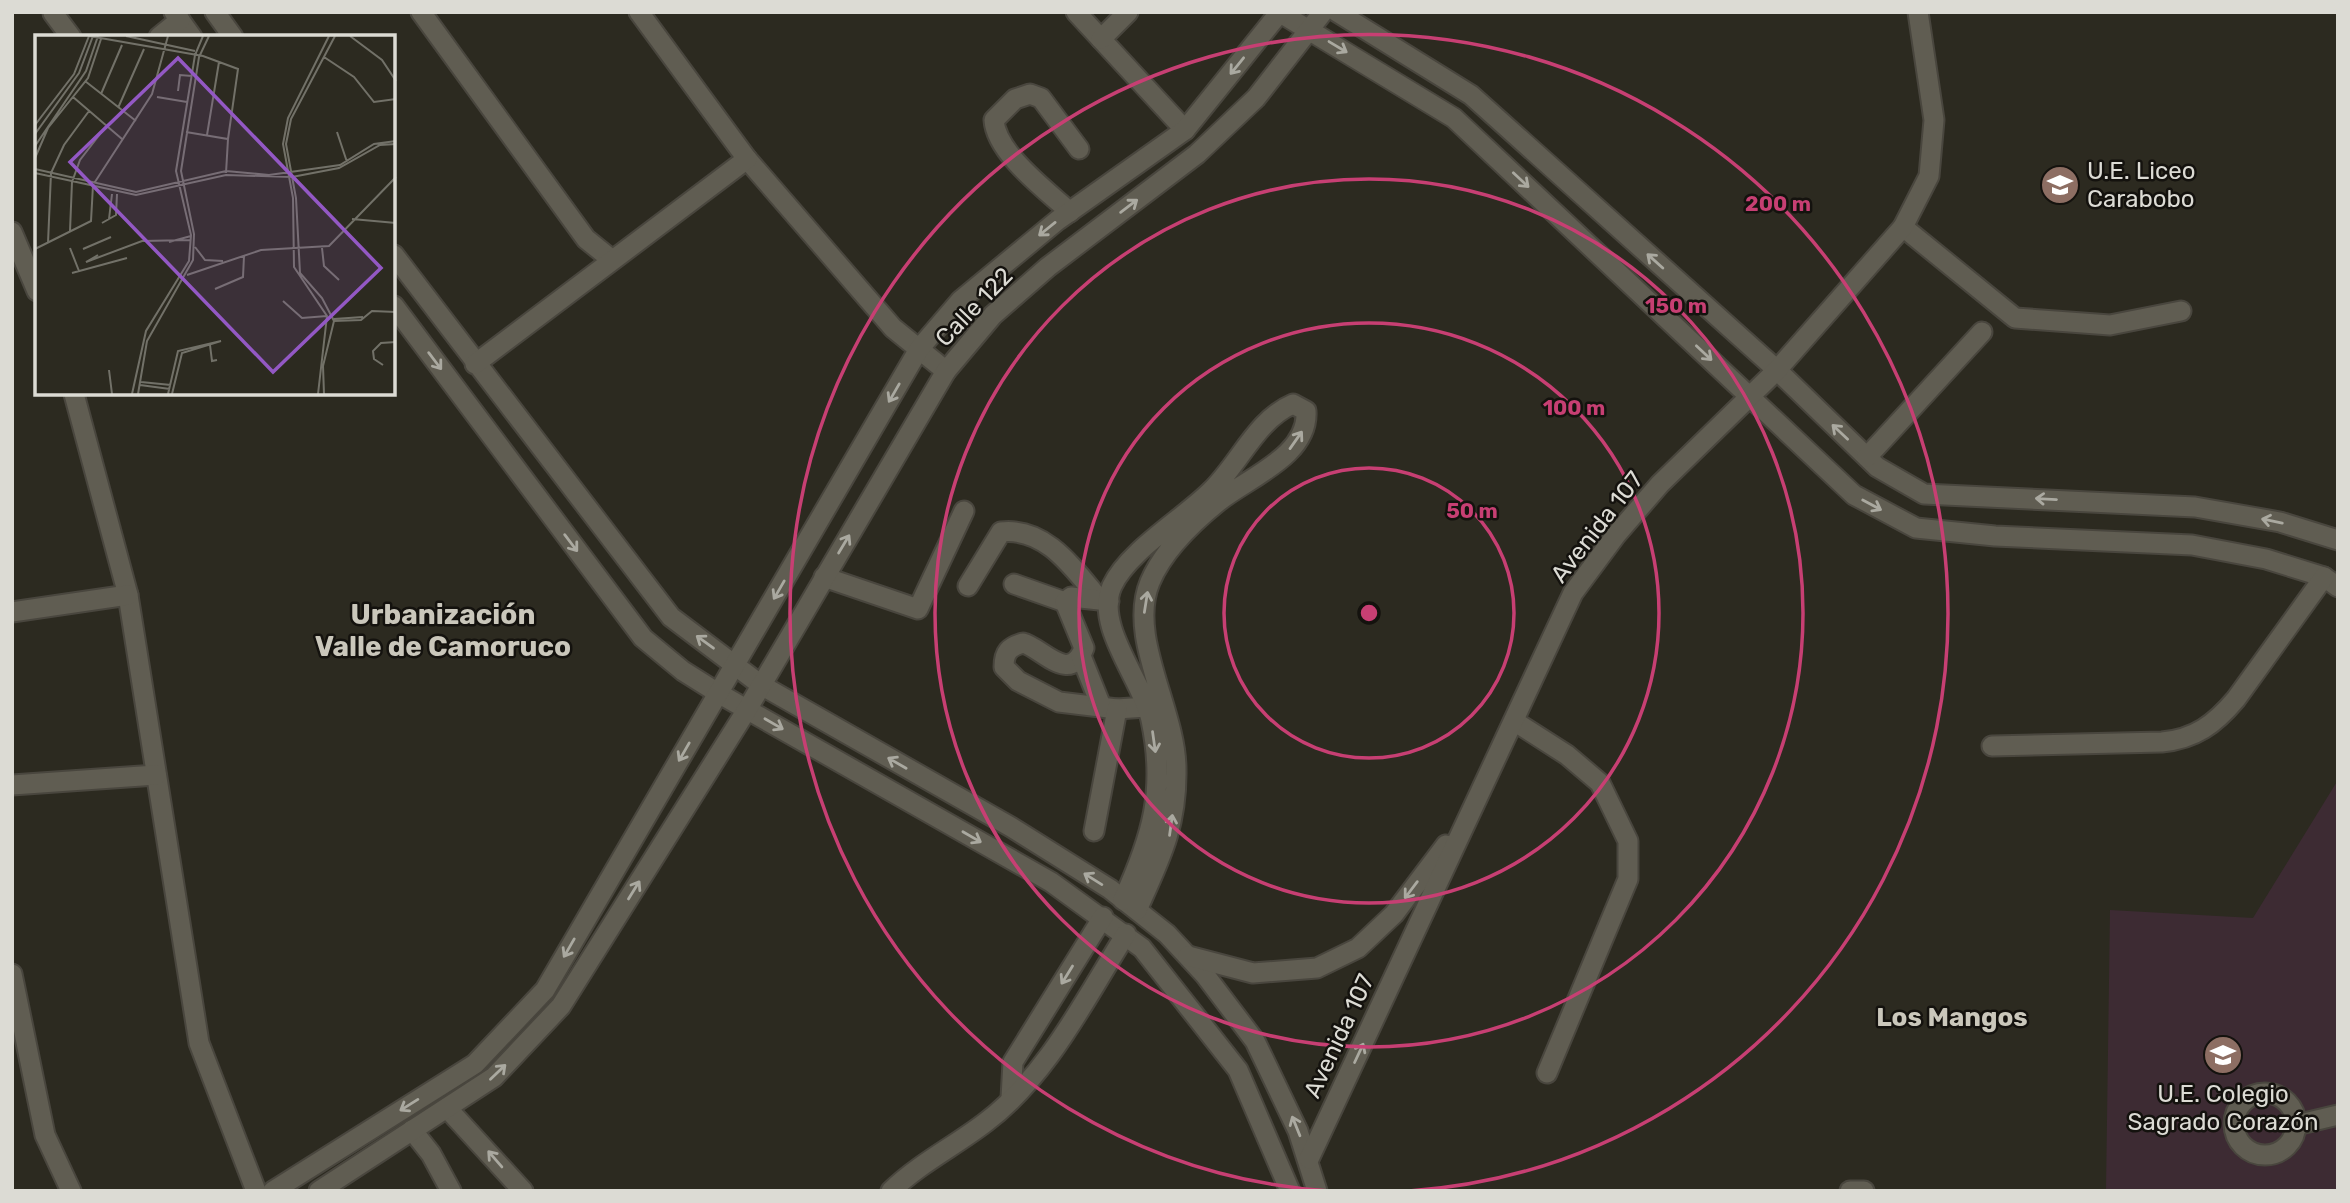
<svg xmlns="http://www.w3.org/2000/svg" width="2350" height="1203" font-family="Rubik,sans-serif">
<style>
.education{fill:#3d2b33}
.lines{fill:none;stroke-linecap:round;stroke-linejoin:round}
.minor-casing{stroke:#49463e;stroke-width:23}
.minor{stroke:#605d52;stroke-width:19}
.oneway{stroke:#aaa9a0}
.ring{fill:none;stroke:#c73f73;stroke-width:3.5}
.labels{text-anchor:middle;stroke-width:5;stroke-linejoin:round;paint-order:stroke}
.poi-label{font-size:24px;fill:#dcdbd4;stroke:#14120e;text-anchor:start}
.street-label{font-size:24px;fill:#dcdbd4;stroke:#14120e}
.neighbourhood-label{font-size:26px;font-weight:bold;fill:#cac7bb;stroke:#14120e}
.quarter-label{font-size:28px;font-weight:bold;fill:#cac7bb;stroke:#14120e}
.inset-road{fill:none;stroke:#727168;stroke-width:2}
.view{fill:#9358c4;fill-opacity:0.15;stroke:#9358c4;stroke-width:3.5}
.inset-edge{fill:none;stroke:#dcdbd4;stroke-width:3.5}
.centre{fill:#c73f73;stroke:#14120e;stroke-width:3.5}
.ring-label{font-size:21px;text-anchor:middle;font-weight:bold;fill:#c73f73;stroke:#14120e;stroke-width:5;stroke-linejoin:round;paint-order:stroke}
</style>
<rect width="100%" height="100%" fill="#2c2a20"/>
<path class="education" d="M2338,780v411h-232l4,-281 143,8z"/>
<g class="lines">
<defs>
<g id="minor">
<path d="M174,12l18,25"/>
<path d="M215,12l18,25"/>
<path d="M421,12l165,227 26,21"/>
<path d="M1076,12l109,118"/>
<path d="M1279,12l175,106 400,377 62,33 79,8 197,9 74,14 58,18 14,10"/>
<path d="M1337,12l134,83 306,275 100,97 47,27 271,13 85,15 58,18"/>
<path d="M53,13l18,24"/>
<path d="M159,37l21,-17"/>
<path d="M1101,39l27,-27"/>
<path d="M747,159l146,169 53,43"/>
<path d="M1070,212c-24,-22 -74,-59 -76,-92l21,-21 15,-5 11,4 38,51"/>
<path d="M1903,227l112,91 95,7 71,-14"/>
<path d="M12,232l25,59"/>
<path d="M394,255l277,362 90,68 250,142 99,62 57,45 38,41 50,66 43,90 19,60"/>
<path d="M394,306l249,332 40,33 35,22 333,189 91,66 96,122 52,121"/>
<path d="M475,364l272,-205 -108,-147"/>
<path d="M74,394l54,201 71,448 57,148"/>
<path d="M1867,457l115,-125"/>
<path d="M824,577l94,32 46,-98"/>
<path d="M1014,584l51,18"/>
<path d="M968,586l33,-54c45,-5 72,36 98,67"/>
<path d="M1109,601l-38,-4 -6,5 19,46c-14,38 -43,-1 -61,-5 -14,4 -19,9 -19,24l14,14 41,21 58,7 29,-2"/>
<path d="M12,612l116,-17"/>
<path d="M1081,656l20,50"/>
<path d="M1514,721l53,34 33,28 28,58v38l-81,194"/>
<path d="M1992,746l170,-4c33,-3 53,-18 74,-43l88,-122"/>
<path d="M12,785l144,-10"/>
<path d="M1094,831l23,-122"/>
<path d="M1123,900c29,-63 43,-110 28,-180 -8,-39 -57,-94 -39,-134 16,-35 71,-67 99,-95 28,-27 46,-72 82,-87l13,7c3,45 -59,67 -88,91 -26,21 -55,49 -68,80 -23,55 26,128 26,187 1,58 -16,90 -39,141"/>
<path d="M1188,956l65,17 64,-5 41,-20 36,-34 52,-69"/>
<path d="M12,974l33,161 26,56"/>
<circle cx="2265" cy="1124" r="31"/>
<path d="M1011,1098l2,-36 90,-145"/>
<path d="M447,1108l76,83"/>
<path d="M2296,1125l42,-10"/>
<path d="M412,1130l19,24 20,37"/>
<path d="M1309,1159l264,-566 43,-58 44,-51 117,-114 126,-143 26,-51 5,-56 -16,-108"/>
<path d="M273,1191l202,-127 70,-74 374,-641 42,-49 97,-80 127,-90 95,-118"/>
<path d="M319,1191l175,-114 67,-71 187,-298 198,-337 47,-56 55,-48 149,-113 59,-56 67,-86"/>
<path d="M891,1191c29,-28 64,-45 95,-69 62,-47 99,-123 140,-188"/>
<path d="M1850,1191h14"/>
</g>
</defs>
<use href="#minor" class="minor-casing"/>
<use href="#minor" class="minor"/>
</g>
<defs><path id="oneway-shaft" d="M-6 0H5M1.5-3L5.5 0L1.5 3" fill="none" stroke-width="1.6" stroke-linecap="round" stroke-linejoin="round" transform="scale(1.75)"/></defs>
<g class="oneway">
<use href="#oneway-shaft" transform="translate(1338 47) rotate(31)"/>
<use href="#oneway-shaft" transform="translate(1237 66) rotate(129)"/>
<use href="#oneway-shaft" transform="translate(1521 180) rotate(43)"/>
<use href="#oneway-shaft" transform="translate(1129 206) rotate(-37)"/>
<use href="#oneway-shaft" transform="translate(1047 229) rotate(141)"/>
<use href="#oneway-shaft" transform="translate(1655 261) rotate(-138)"/>
<use href="#oneway-shaft" transform="translate(1704 353) rotate(43)"/>
<use href="#oneway-shaft" transform="translate(435 361) rotate(53)"/>
<use href="#oneway-shaft" transform="translate(894 393) rotate(120)"/>
<use href="#oneway-shaft" transform="translate(1840 432) rotate(-137)"/>
<use href="#oneway-shaft" transform="translate(1296 440) rotate(-55)"/>
<use href="#oneway-shaft" transform="translate(2046 499) rotate(-177)"/>
<use href="#oneway-shaft" transform="translate(1872 505) rotate(28)"/>
<use href="#oneway-shaft" transform="translate(2272 521) rotate(-168)"/>
<use href="#oneway-shaft" transform="translate(571 543) rotate(53)"/>
<use href="#oneway-shaft" transform="translate(844 544) rotate(-59)"/>
<use href="#oneway-shaft" transform="translate(779 590) rotate(120)"/>
<use href="#oneway-shaft" transform="translate(1146 602) rotate(-81)"/>
<use href="#oneway-shaft" transform="translate(705 642) rotate(-144)"/>
<use href="#oneway-shaft" transform="translate(774 724) rotate(30)"/>
<use href="#oneway-shaft" transform="translate(1154 742) rotate(82)"/>
<use href="#oneway-shaft" transform="translate(684 752) rotate(120)"/>
<use href="#oneway-shaft" transform="translate(897 763) rotate(-150)"/>
<use href="#oneway-shaft" transform="translate(1171 825) rotate(-82)"/>
<use href="#oneway-shaft" transform="translate(972 837) rotate(30)"/>
<use href="#oneway-shaft" transform="translate(1093 879) rotate(-148)"/>
<use href="#oneway-shaft" transform="translate(634 890) rotate(-58)"/>
<use href="#oneway-shaft" transform="translate(1411 890) rotate(127)"/>
<use href="#oneway-shaft" transform="translate(569 948) rotate(120)"/>
<use href="#oneway-shaft" transform="translate(1067 975) rotate(122)"/>
<use href="#oneway-shaft" transform="translate(1359 1053) rotate(-65)"/>
<use href="#oneway-shaft" transform="translate(498 1072) rotate(-44)"/>
<use href="#oneway-shaft" transform="translate(409 1105) rotate(148)"/>
<use href="#oneway-shaft" transform="translate(1296 1126) rotate(-112)"/>
<use href="#oneway-shaft" transform="translate(495 1159) rotate(-131)"/>
</g>
<g class="ring">
<circle cx="1369" cy="613" r="145"/>
<circle cx="1369" cy="613" r="290"/>
<circle cx="1369" cy="613" r="434"/>
<path d="M1329 1191A579 579 0 1 1 1409 1191"/>
</g>
<defs>
<symbol id="university-disc" viewBox="-11 -11 22 22"><circle r="9.5" fill="#8d6e63" stroke="#14120e"/><path d="M0-5L7-2L0 1L-7-2ZM-4 1L0 2.5L4 1V4Q0 6-4 4Z" fill="#fff"/></symbol>
<symbol id="school-disc" viewBox="-11 -11 22 22"><circle r="9.5" fill="#8d6e63" stroke="#14120e"/><path d="M0-5L7-2L0 1L-7-2ZM-4 1L0 2.5L4 1V4Q0 6-4 4Z" fill="#fff"/></symbol>
</defs>
<g fill-rule="evenodd">
<use href="#university-disc" x="2038" y="163" width="44" height="44"/>
<use href="#school-disc" x="2201" y="1033" width="44" height="44"/>
</g>
<g class="labels">
<g class="poi-label">
<text x="2087" y="179">U.E. Liceo<tspan x="2087" dy="28">Carabobo</tspan></text>
<text x="2223" y="1102" text-anchor="middle">U.E. Colegio<tspan x="2223" dy="28">Sagrado Corazón</tspan></text>
</g>
<g class="street-label">
<text transform="translate(974 307) rotate(-46)" y="8">Calle 122</text>
<text transform="translate(1597 527) rotate(-52)" y="8">Avenida 107</text>
<text transform="translate(1339 1036) rotate(-65)" y="8">Avenida 107</text>
</g>
<g class="neighbourhood-label">
<text x="1952" y="1026">Los Mangos</text>
</g>
<g class="quarter-label">
<text x="443" y="624">Urbanización<tspan x="443" dy="32">Valle de Camoruco</tspan></text>
</g>
</g>
<g transform="translate(35 35)">
<rect width="360" height="360" fill="#2c2a20"/>
<path class="inset-road" d="M54,1l114,20 35,13 -10,70 -42,-7M91,1l69,15M315,1l32,24 14,21M289,22l30,20 20,25 22,-3M50,46l51,40M143,56l2,-16 12,1M66,59l21,-49M38,62l49,42M122,62l30,5M83,73l26,-59M0,90l39,-51 15,-38M302,97l10,30M0,99l44,-61 14,-37M172,100l12,-73M0,111l51,-75 12,-35M0,123l13,-30 40,-50 13,-39M0,134l101,23 90,-21 43,4 71,-10 34,-21 22,-3M0,138l101,22 90,-20 66,2 47,-9 41,-23 16,-1M191,138l2,-34M74,184l3,-25M317,184l44,4M67,188l14,-8 1,-21M35,196l2,-49 8,-22 27,-35M134,207l22,-6M13,208l3,-70 13,-28 25,-34M160,212l10,13 18,1M35,213l9,23M287,213l2,18 15,14M0,214l56,-28 2,-36 59,-91 16,-58M48,214l28,-12M63,220l-12,7 56,-21 49,-1M37,238l55,-15M152,240l74,-25 68,-4 67,-69M180,254l28,-12 1,-21M248,266l19,17 25,-2M299,284l29,-2M299,286l27,-1 11,-9 24,1M175,310l2,16 5,-1M348,330l-9,-6 -1,-8 8,-8 15,-1M74,335l3,24M106,347l30,3M105,350l30,4M97,359l14,-63 43,-70 2,-26 -15,-64 19,-116 8,-19M103,359l9,-53 46,-81 1,-26 -13,-63 18,-114 10,-21M133,359l10,-43 43,-10 -39,12 -10,41M283,359l9,-78 -33,-49 -1,-69 -10,-54 5,-26 41,-82M289,359l-1,-28 11,-45 -12,-23 -22,-25 -4,-75 -10,-54 5,-25 44,-83"/>
<path class="view" d="M143,23l203,210 -108,104 -203,-210z"/>
<rect width="360" height="360" class="inset-edge"/>
</g>
<circle cx="1369" cy="613" r="10" class="centre"/>
<g class="ring-label">
<text x="1778" y="211">200 m</text>
<text x="1676" y="313">150 m</text>
<text x="1574" y="415">100 m</text>
<text x="1472" y="518">50 m</text>
</g>
<rect width="2350" height="1203" fill="none" stroke="#dcdbd4" stroke-width="28"/>
</svg>
